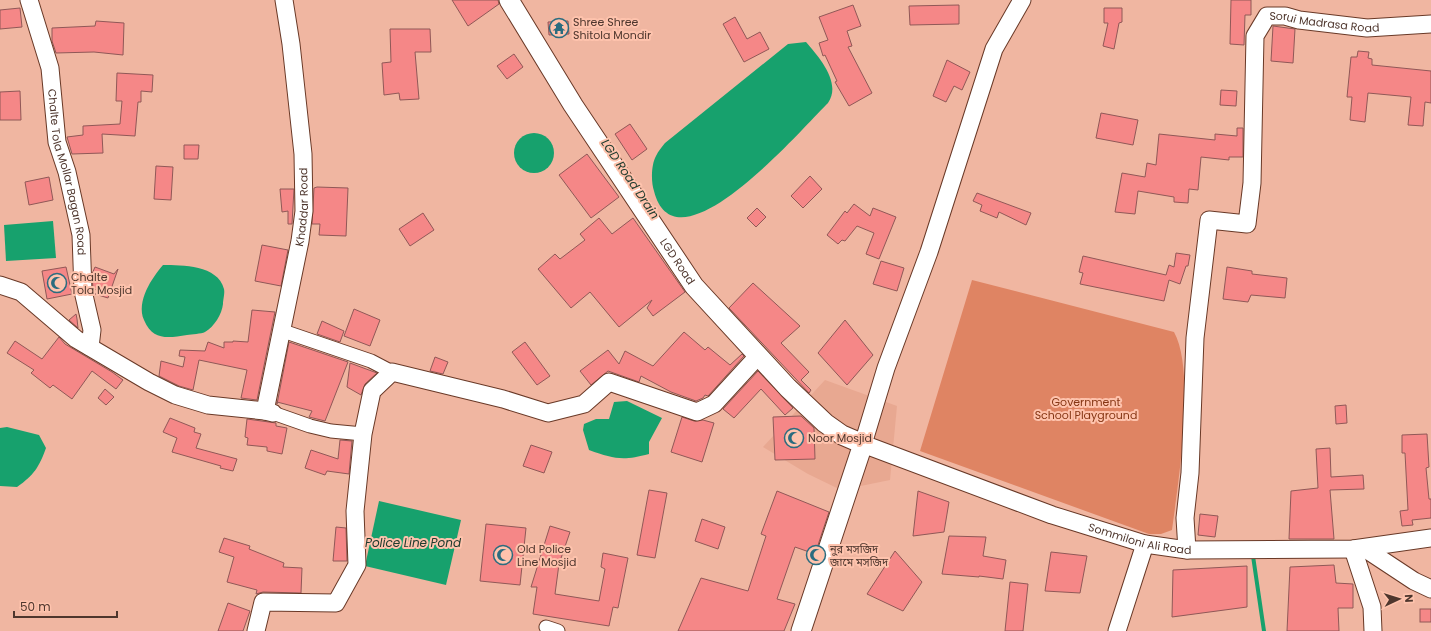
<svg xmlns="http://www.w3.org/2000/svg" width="1431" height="631" font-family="Poppins,'Noto Sans Bengali',sans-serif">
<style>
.built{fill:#e8a891}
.green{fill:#df8463}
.water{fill:#17a16d}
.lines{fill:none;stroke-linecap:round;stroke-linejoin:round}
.stream{stroke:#17a16d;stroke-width:4}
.building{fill:#f58787;stroke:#905857}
.minor-casing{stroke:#693927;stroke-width:15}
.tertiary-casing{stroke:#693927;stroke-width:19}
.secondary-casing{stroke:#693927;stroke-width:21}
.minor{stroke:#fff;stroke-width:13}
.tertiary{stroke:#fff;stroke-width:17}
.secondary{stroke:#fff;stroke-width:19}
.labels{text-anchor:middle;stroke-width:4;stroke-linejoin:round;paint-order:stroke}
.poi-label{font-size:11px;fill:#4e362d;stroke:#fec3ad;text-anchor:start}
.street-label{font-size:11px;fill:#4e362d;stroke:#fec3ad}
.park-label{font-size:11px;fill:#863614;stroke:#fec3ad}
.water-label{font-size:12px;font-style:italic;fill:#213b2e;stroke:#fec3ad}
</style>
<rect width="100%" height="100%" fill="#f0b6a1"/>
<path class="built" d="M825,380l72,26 -7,74 -49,10 -33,-16 -45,-27z"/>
<path class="green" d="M972,280l202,52c22,39 4,153 -2,198l-11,4h-12l-229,-83z"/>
<g class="water">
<path d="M806,42c13,15 36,41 22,61 -24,23 -152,174 -174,88 -3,-9 -3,-26 2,-35 2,-5 6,-9 9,-13l123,-99z"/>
<circle cx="534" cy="153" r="20"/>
<path d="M53,221l3,37 -50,3 -2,-36z"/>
<path d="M163,265c19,0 55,0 61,24 1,4 -1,11 -1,15 -1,10 -9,23 -18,28 -4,2 -13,2 -18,3 -19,3 -34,6 -43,-15 -8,-19 8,-42 19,-55z"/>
<path d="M627,401l35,17 -13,24v12c-26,7 -35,5 -60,-4l-6,-20 1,-6 12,-5h13l5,-17z"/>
<path d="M7,427l32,8 7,13c-7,19 -12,27 -29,39l-17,-1v-58z"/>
<path d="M379,501l82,19 -15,65 -81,-19z"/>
</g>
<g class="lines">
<path class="stream" d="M1253,556l11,75"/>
</g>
<g class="building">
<path d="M452,0h46l1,4 -31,22z"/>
<path d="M1231,0h20v15h-6l-1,30 -14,-1z"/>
<path d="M853,5l8,21 -14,5 5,15 -4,1 24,46 -23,13 -14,-24 2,-1 -12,-26 -2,1 -4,-13 9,-3 -9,-23z"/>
<path d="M959,5v19l-49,1 -1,-19z"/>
<path d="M20,8l2,19 -22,2v-19z"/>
<path d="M1104,8h18v14l-3,1 -5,26 -11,-3 5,-23h-4z"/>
<path d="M735,17l12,22 13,-7 9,17 -25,13 -21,-38z"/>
<path d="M96,21l28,2 -1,32 -29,-3 -38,1 -4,-12v-13l43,-2z"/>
<path d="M568,21l1,13 -20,1 -1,-13z"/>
<path d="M1273,26l22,3 -2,34 -22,-2z"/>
<path d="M390,29h40l1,23h-16l4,47 -19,1 -1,-7 -15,2 -2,-32 9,-1z"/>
<path d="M1358,51l11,1 -1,6 4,1v6l59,6v32l-6,-1 -2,24 -15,-1 3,-28 -43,-4 -3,29 -15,-2 2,-23h-5l4,-40h6z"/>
<path d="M514,54l9,13 -16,12 -10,-13z"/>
<path d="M947,60l23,12 -8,18 -8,-4 -8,16 -13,-6z"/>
<path d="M117,73l36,2 -1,17 -11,-1v11h-3l-3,34 -33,-2 1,19 -31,1 -5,-17 16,-2v-9l37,-2 2,-23h-6z"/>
<path d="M1221,90l16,1 -1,15 -16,-1z"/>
<path d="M20,91l1,29h-21v-28z"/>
<path d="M1101,113l37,7 -5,25 -37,-7z"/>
<path d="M630,124l17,25 -15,11 -17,-26z"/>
<path d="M1237,128h6v29h-14v3l-28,-3 -3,33 -9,-1 -1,14 -14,-1v-5l-36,-6 -3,23 -20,-2 7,-39 23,4 2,-14 9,2 3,-31 56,6v-6l22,2z"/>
<path d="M184,145h15l-1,14h-14z"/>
<path d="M587,154l32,43 -28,21 -32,-43z"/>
<path d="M156,166l17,1 -2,33 -17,-1z"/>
<path d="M810,176l12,13 -19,19 -12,-12z"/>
<path d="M49,177l4,23 -24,5 -4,-23z"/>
<path d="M317,187l31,1 -2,48 -27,-1 1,-11h-8l2,-36z"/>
<path d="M280,189h14l-2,35h-4v-13l-6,1z"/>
<path d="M977,193l54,20 -5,12 -27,-13 -2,6 -17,-7 2,-6 -9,-4z"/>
<path d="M854,204l16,12 3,-8 23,9 -17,42 -13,-5 8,-21 -17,-7 -12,15 -3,-1 -4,4 -11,-9 18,-24 2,2z"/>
<path d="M757,208l9,9 -10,10 -9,-9z"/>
<path d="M423,213l11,17 -24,16 -11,-17z"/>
<path d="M599,218l13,16 21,-16 52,74 -32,24 -6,-8 5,-8 -33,27 -29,-35 -19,16 -33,-39 17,-15 5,5 25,-19 -5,-6z"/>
<path d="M262,245l26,5 -7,36 -26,-5z"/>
<path d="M1176,253l14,2 -2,11h-2l-6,18 -11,-4 -5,21 -84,-17 3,-11 -4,-1 4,-16 83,19 3,-10 5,2z"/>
<path d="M881,261l23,7 -7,23 -24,-7z"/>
<path d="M66,267l6,27 -25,5 -5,-28z"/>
<path d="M95,267l19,7 4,-5 -10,29 -13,-4 5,-5 -7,1 -1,-16z"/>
<path d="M1227,267l25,4v3l35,4 -2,20 -34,-3 -3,7 -25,-3z"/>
<path d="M753,283l47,43 -19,17 28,29 -8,8 10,10 -2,3 -80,-85z"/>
<path d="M354,309l26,11 -10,26 -26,-10z"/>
<path d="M252,310l23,2 -18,88 -16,-2 6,-28 -48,-10 -6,30 -14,-4 -20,-10 2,-15 22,6 2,-10 -6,-1 1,-6 25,1 3,-9 16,6v-6h9v-1l15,1z"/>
<path d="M76,314l1,5 1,9 -9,-8z"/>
<path d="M845,320l28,35 -26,30 -29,-32z"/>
<path d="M322,321l22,10 -4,11 -23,-8z"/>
<path d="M684,332l21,18 3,-3 22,18 12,-11 2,2 -36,40 -3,-1 -2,3 -7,3 -25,-9 -30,-16 -2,6 -31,-11 -17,14 -11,-14 28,-21 11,14 6,-13 28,15z"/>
<path d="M59,337l6,7 47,28 11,8 -7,9 -24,-18 -20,28 -19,-14 -3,3 -19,-15 3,-3 -27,-17 8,-12 27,18z"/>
<path d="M289,342l59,20 -23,59 -16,-4 3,-6 -35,-9v2z"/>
<path d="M525,342l25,34 -13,9 -25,-33z"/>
<path d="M435,357l13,5 -5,12 -13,-3z"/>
<path d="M350,363l27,10 -12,11 -4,11 -14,-8z"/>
<path d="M758,371l35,37 -8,7 -24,-26 -27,29 -11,-9z"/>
<path d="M105,389l9,8 -8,8 -8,-7z"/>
<path d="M1346,405l1,18 -11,1 -1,-18z"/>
<path d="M801,416l13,12 1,31 -40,1 -2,-43z"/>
<path d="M682,417l12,4 9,-1 11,3 -12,39 -31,-10z"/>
<path d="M170,418l25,10 -1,4 7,2 -5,14 41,11 -4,12 -13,-3 1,-2 -49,-14 5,-14 -14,-6z"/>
<path d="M247,419l29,4v3l11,2 -5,26 -15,-3v-4l-20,-2 1,-7 -3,-1z"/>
<path d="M1427,434l2,33 -3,1 3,31h2v19l-19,2 1,5 -11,1 -2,-15 8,-1 -3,-57h-3v-18z"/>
<path d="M340,440l12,1 -3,33 -22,-3 -2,4 -20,-7 6,-18 27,9z"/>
<path d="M531,445l21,7 -8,21 -21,-7z"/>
<path d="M1330,448l1,29 32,-2 1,14 -34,1 4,49h-45l2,-48 27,-3 -2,-39z"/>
<path d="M649,490l18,3 -12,65 -18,-3z"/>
<path d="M777,491l52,21 -14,42 -20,-7 -18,52 18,5 -11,27h-106l23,-53 47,13 18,-55 -5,-2z"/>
<path d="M918,491l31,11 -5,30 -31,4z"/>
<path d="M1200,514l18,2 -3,21 -17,-2z"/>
<path d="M702,519l23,8 -7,22 -23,-8z"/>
<path d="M486,524l40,4 -6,57 -40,-4z"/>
<path d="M550,526l20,6 -11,32 -4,30 44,7 6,-32 -4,-2 2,-14 25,5 -10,50 -5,-1 -4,19 -76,-12 4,-27h-6z"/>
<path d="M336,527l10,1 1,33h-14z"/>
<path d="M949,536l37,1 -3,19 23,4 -3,19 -24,-3v1l-37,-3z"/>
<path d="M224,538l26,8 -1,3 35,14 -1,4 19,1 -1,25 -38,-1 -7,2 1,-4 -30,-8 7,-25 -15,-5z"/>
<path d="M895,551l27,31 -19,29 -36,-17z"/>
<path d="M1051,552l36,4 -7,37 -35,-2z"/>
<path d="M1334,565l2,18 17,1v24h-15l1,23h-52l3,-64z"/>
<path d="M1247,566v41l-75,10 1,-47z"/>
<path d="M1010,582l18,2 -5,47h-18z"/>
<path d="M228,603l22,8 -7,20h-25z"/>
<rect x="1420" y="609" width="11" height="13"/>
</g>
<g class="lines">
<defs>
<g id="minor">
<path d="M283,331l88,30 21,11"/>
<path d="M273,413l37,13 21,5 32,3"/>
<path d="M546,627l12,4"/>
</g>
<g id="tertiary">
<path id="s1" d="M29,0l21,68 7,74 10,30 14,63 2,56 9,39 -2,17"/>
<path id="s2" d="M1022,0l-28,49 -65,203 -43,116 -23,76 189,71 93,29 42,6 166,-1 78,-11"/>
<path d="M0,285l21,7 55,47 73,43 26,13 33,10 57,6"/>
<path id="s3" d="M273,413l-8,-2 35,-170 4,-30 -1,-57 -12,-110 -7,-44"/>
<path d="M1364,548l50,33 17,8"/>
<path d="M1353,549l19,58 1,24"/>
<path id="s4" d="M1187,550l-2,-32 5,-45 5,-135 14,-118 38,4 5,-41 3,-147 12,-20h18l14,4 68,8 64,-4"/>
<path d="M256,631l7,-29 73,1 21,-38 -2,-54 8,-77 9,-43 20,-19 111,27 45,14 36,-9 25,-22 88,30 17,-8 44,-48"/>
<path d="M1117,631l28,-87"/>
</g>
<g id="secondary">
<path id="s5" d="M509,0l64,105 121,181 94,102 37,35 17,12 21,9 -62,187"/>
</g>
</defs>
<use href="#minor" class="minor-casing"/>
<use href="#tertiary" class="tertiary-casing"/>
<use href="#secondary" class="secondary-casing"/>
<use href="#minor" class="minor"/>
<use href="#tertiary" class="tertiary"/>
<use href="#secondary" class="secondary"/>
</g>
<defs>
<symbol id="temple-ring" viewBox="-11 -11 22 22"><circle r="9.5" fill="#fec3ad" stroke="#2b6c7f" stroke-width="1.5"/><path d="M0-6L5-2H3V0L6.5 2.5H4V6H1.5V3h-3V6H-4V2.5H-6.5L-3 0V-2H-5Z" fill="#2b6c7f"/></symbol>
<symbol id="mosque-ring" viewBox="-11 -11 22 22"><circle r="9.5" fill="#fec3ad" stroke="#2b6c7f" stroke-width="1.5"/><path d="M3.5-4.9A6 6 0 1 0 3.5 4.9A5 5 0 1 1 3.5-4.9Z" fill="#2b6c7f"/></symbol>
</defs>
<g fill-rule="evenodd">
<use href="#temple-ring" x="548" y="17" width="22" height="22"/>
<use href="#mosque-ring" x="46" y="272" width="22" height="22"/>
<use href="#mosque-ring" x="783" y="427" width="22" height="22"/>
<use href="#mosque-ring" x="492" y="544" width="22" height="22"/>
<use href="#mosque-ring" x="805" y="544" width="22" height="22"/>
</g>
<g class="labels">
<g class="poi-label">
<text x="573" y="26">Shree Shree<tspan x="573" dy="13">Shitola Mondir</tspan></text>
<text x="71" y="281">Chalte<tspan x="71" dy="13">Tola Mosjid</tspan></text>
<text x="808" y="442">Noor Mosjid</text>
<text x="517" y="553">Old Police<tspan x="517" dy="13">Line Mosjid</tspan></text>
<text x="830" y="553">নুর মসজিদ<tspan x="830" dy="13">জামে মসজিদ</tspan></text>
</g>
<g class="street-label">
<text dy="4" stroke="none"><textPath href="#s4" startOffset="639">Sorui Madrasa Road</textPath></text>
<text dy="4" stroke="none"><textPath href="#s1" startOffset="177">Chalte Tola Mollar Bagan Road</textPath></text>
<text dy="4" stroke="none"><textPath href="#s3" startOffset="216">Khaddar Road</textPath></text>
<text dy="4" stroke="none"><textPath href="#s5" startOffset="311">LGD Road</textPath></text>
<text dy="4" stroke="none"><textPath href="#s2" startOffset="766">Sommiloni Ali Road</textPath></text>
</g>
<g class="park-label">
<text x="1086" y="406">Government<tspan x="1086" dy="13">School Playground</tspan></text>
</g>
<g class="water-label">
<text transform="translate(630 179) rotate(56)" y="4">LGD Road Drain</text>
<text x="413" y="547">Police Line Pond</text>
</g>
</g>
<g transform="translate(1399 599) rotate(86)" stroke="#fec3ad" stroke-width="3" paint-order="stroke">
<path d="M0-3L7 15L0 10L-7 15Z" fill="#4e362d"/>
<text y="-6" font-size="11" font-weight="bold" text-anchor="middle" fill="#4e362d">N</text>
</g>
<path d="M14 611v6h103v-6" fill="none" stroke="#4e362d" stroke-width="2"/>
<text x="20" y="611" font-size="12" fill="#4e362d" stroke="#fec3ad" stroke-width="3" paint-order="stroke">50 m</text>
</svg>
